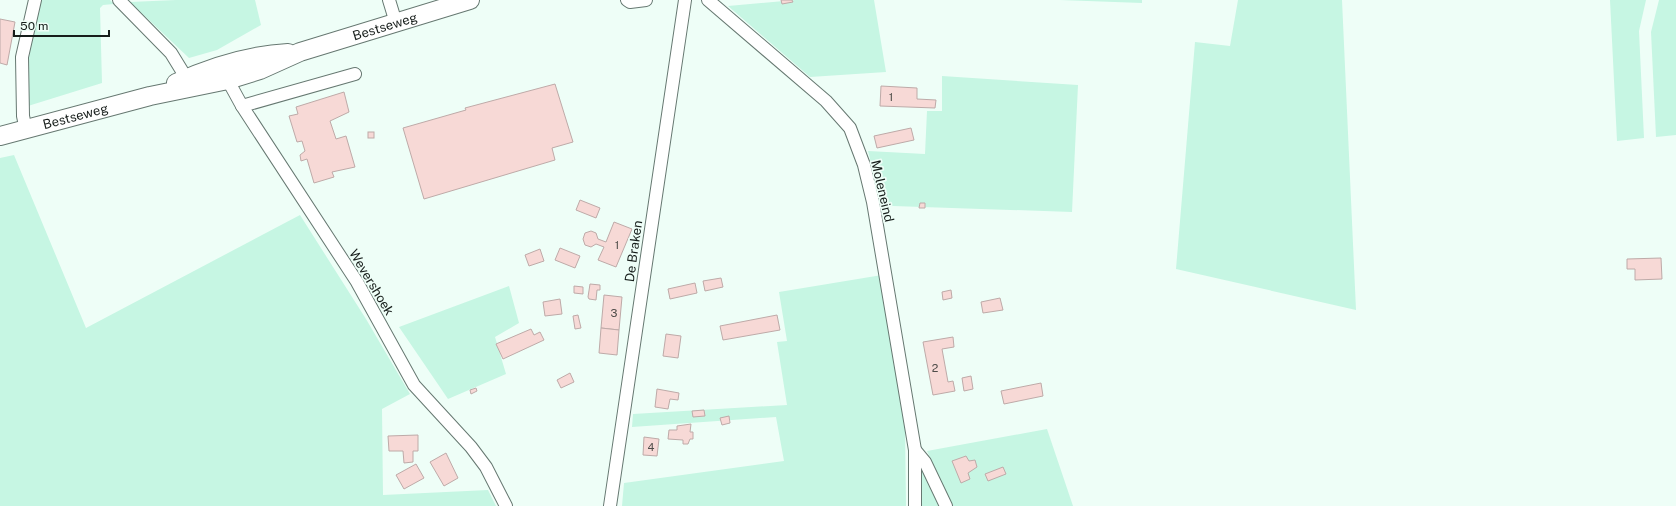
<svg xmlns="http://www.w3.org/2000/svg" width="1676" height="506" font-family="'Public Sans',sans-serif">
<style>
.green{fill:#c6f6e3}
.building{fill:#f7d9d6;stroke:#beaaa8}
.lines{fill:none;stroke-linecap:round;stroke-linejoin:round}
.minor-casing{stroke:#667871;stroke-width:14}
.secondary-casing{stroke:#667871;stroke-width:20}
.minor{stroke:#fff;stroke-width:12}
.secondary{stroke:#fff;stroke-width:18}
.labels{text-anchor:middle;stroke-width:3.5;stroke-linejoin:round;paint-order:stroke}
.number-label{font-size:11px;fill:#4e4c49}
.street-label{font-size:13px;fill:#161d1a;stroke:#eefef7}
</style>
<rect width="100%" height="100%" fill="#eefef7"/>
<g class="green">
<path d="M38,0h72l4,4 -11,1 -3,3 2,75 -74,23c-2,-40 3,-68 10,-106z"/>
<path d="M176,0h79l6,25 -44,25 -28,8 -59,-56z"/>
<path d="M795,0h79l12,72 -76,5 -82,-71z"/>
<path d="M1060,0h82v3z"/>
<path d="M1238,0h104l14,310 -180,-41 19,-227 35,4z"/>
<path d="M1610,0h36l-7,31 5,107 -27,3z"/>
<path d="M1659,0h17v135l-20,2 -5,-105z"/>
<path d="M942,76l136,9 -6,127 -179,-6 -11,1 -14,-56 57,3 2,-43h15z"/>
<path d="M14,155l72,173 214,-113 66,104 44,75 -28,15 1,86 105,-5 8,16h-496v-348z"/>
<path d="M882,275l23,153 1,78h-284l2,-23 160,-22 -8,-44 -144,10 1,-13 154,-9 -10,-63 10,-1 -8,-49z"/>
<path d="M509,286l10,37 -24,14 11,37 -58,25 -49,-72z"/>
<path d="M1047,429l26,77h-120l-26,-55z"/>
<path d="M922,472h1l17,34h-20z"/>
</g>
<g class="building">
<path d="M781,0h11l1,2 -11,2z"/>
<path d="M0,19l15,3 -8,43 -7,-2z"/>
<path d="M555,84l18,58 -21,6 3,12 -131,39 -21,-71 63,-18 -1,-2z"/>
<path d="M881,86l36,2v11l19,1 -1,8 -55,-2z"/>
<path d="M344,92l5,20 -19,9 6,18 10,-3 9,31 -23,5 2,5 -20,6 -7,-24 -6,2 -1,-6 5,-4 -3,-10 -5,1 -8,-26 9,-2 -2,-7z"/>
<path d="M911,128l3,12 -37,8 -3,-12z"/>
<rect x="368" y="132" width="6" height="6"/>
<path d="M580,200l20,8 -4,10 -20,-8z"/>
<path d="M920,203h5v5h-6z"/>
<path d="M614,222l18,7 -16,38 -18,-7 6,-13 -8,-3 -5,3 -6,-2 -2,-6 2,-6 6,-2 5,2 2,6 8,3z"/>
<path d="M560,248l20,8 -5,12 -20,-8z"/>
<path d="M540,249l4,12 -15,5 -4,-11z"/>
<path d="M1661,258l1,21 -27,1v-11h-8v-10z"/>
<path d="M721,278l2,9 -18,4 -2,-10z"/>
<path d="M695,283l2,10 -27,6 -2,-10z"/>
<path d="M590,284l10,1v5h-3l-1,10 -7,-1 -1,-2z"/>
<path d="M574,286l9,1v7l-9,-1z"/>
<path d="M951,290l1,8 -9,2 -1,-8z"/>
<path d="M604,295l18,2 -3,33 -18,-2z"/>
<path d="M1000,298l3,12 -20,3 -2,-11z"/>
<path d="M560,299l2,15 -17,2 -2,-14z"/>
<path d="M578,315l3,13 -6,1 -2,-13z"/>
<path d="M777,315l3,15 -57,10 -3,-14z"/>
<path d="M601,328l18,2 -2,25 -18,-2z"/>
<path d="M531,329l3,6 6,-3 4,8 -41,19 -7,-15z"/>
<path d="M666,334l15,2 -3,22 -15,-2z"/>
<path d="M953,337l1,10 -12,2 6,33 5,-1 2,10 -22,4 -10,-53z"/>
<path d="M570,373l4,9 -13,6 -4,-8z"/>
<path d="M971,376l2,13 -9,2 -2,-13z"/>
<path d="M1041,383l2,13 -39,8 -3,-13z"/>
<path d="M476,388l1,3 -6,3 -1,-4z"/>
<path d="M657,389l22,4 -1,7 -8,-1 -2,10 -13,-2z"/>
<path d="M704,410l1,6 -12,1 -1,-6z"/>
<path d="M729,416l1,7 -8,2 -2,-7z"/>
<path d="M691,424l-1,8h3v7h-3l-2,5h-5v-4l-15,-1 1,-9h8v-4z"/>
<path d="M418,435v16h-5v11l-9,1 -1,-12h-14l-1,-15z"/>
<path d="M644,437l15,2 -2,17 -14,-1z"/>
<path d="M446,453l12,25 -14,8 -14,-24z"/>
<path d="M966,456l3,5 6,-1 2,7 -9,6 2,6 -9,4 -9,-22z"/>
<path d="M416,464l8,14 -20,11 -8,-14z"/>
<path d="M1003,467l3,7 -18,7 -3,-7z"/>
</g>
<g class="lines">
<defs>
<g id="minor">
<path d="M119,0l52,53 19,31"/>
<path d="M389,0l7,23"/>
<path d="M627,0l3,2 16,-2"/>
<path d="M708,0l118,101 24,27 14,37 9,37 42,248v56"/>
<path d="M225,75l17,31 115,176 57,103 57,62 15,20 20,39"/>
<path d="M242,106l113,-32"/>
<path d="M26,130l-3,-14 -1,-59 13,-57"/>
<path d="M915,450l10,12 21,44"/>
<path d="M610,506l75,-506"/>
</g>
<g id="secondary">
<path d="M176,83c35,-16 73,-28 112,-30"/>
<path id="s1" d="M0,136l150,-40 78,-16 32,-10 40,-18 170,-52"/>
</g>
</defs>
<use href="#minor" class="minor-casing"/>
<use href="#secondary" class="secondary-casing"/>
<use href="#minor" class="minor"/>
<use href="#secondary" class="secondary"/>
</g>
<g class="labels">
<g class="number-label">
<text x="891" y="101">1</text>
<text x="617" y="249">1</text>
<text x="614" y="317">3</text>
<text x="935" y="372">2</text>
<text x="651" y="451">4</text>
</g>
<g class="street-label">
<text dy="5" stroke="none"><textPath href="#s1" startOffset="401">Bestseweg</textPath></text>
<text dy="5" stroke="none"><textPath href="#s1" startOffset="78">Bestseweg</textPath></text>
<text transform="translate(883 191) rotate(77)" y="5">Moleneind</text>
<text transform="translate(633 251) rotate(-82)" y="5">De Braken</text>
<text transform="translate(372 282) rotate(59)" y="5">Wevershoek</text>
</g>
</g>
<path d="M14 30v6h95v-6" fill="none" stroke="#161d1a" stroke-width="2"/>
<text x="20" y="30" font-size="12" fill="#161d1a" stroke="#eefef7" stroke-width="3" paint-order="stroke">50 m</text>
</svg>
